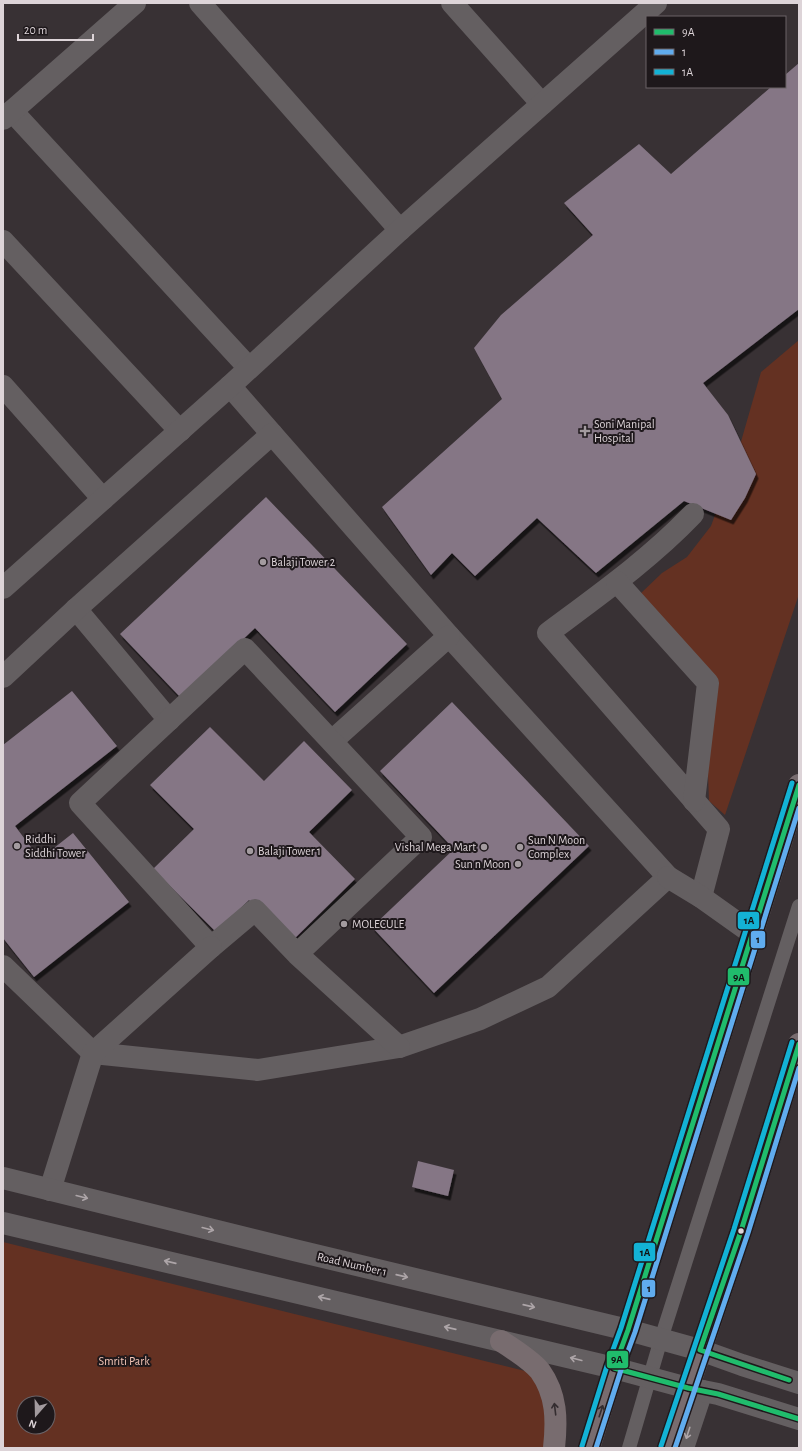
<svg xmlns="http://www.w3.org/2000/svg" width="802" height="1451" font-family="'Alegreya Sans',sans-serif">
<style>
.green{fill:#643122;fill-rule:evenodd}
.building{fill:#857685;filter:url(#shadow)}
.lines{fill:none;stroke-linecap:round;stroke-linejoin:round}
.lane{stroke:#645f61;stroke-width:14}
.street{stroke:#645f61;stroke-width:22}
.secondary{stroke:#645f61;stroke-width:22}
.primary{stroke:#786c6f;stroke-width:22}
.bus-1-casing{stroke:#1e181b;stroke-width:8}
.bus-2-casing{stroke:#1e181b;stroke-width:8}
.bus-3-casing{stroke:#1e181b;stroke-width:8}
.bus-1{stroke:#20bc6c;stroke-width:5}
.bus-2{stroke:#60acee;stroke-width:5}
.bus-3{stroke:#13b2d5;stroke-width:5}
.oneway{stroke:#ada5a8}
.oneway2{stroke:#342d30}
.poi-dot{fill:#a39b9f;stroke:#1e181b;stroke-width:1.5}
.bus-dot{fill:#ddd4d8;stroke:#1e181b;stroke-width:1.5}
.labels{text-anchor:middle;stroke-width:4;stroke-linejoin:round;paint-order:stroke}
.poi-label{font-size:12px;fill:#ddd4d8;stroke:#1e181b;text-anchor:start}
.street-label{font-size:12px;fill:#ddd4d8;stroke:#1e181b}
.park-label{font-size:12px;fill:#f5c6b7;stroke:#1e181b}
.line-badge{stroke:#1e181b;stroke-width:1.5}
.pale-badge-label{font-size:11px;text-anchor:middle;font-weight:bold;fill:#111}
</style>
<defs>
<filter id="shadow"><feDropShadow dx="2.5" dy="4.5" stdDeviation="0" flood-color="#0009"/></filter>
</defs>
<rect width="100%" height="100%" fill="#383134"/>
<g class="green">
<path d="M799,340v254l-74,221 -16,-14 -1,-28 9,-94 -78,-84 23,-22 25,-16 24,-31 27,-74 23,-80z"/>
<path d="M3,1242l530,131 12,18 1,57h-543zM24,1403h24v24h-24z"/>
</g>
<g class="building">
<path d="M799,63v246l-96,74 25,32 28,59 -11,24 -14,22 -47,-19 -88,72 -59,-55 -62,58 -23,-23 -21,22 -49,-68 120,-108 -28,-51 27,-33 92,-80 -29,-32 75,-59 32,30 100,-87h14v-12z"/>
<path d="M266,497l141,147 -72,68 -80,-84 -74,70 -61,-64z"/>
<path d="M72,691l45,55 -102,80 25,33 33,-26 56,69 -95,75 -31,-39v-193z"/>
<path d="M452,702l137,144 -155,147 -62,-66 82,-78 -74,-78z"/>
<path d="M210,727l54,54 40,-40 48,49 -43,42 46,47 -64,63 -42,-42 -33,32 -63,-63 41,-40 -44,-44z"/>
<path d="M418,1161l36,9 -6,26 -36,-9z"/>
</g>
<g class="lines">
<path class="lane" d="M629,1448l32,-109 138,-433"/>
<g class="street">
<path d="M200,3l200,227"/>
<path d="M452,3l90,101"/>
<path d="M12,111l237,257"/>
<path d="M3,119l132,-116"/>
<path d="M3,241l177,190"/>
<path d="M3,386l100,113"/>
<path d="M230,386l42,48"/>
<path d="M693,514c-43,45 -94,81 -145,119l171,196 -18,68"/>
<path d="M617,582l91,101 -14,118"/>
<path d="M3,588l227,-202 170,-156 256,-227"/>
<path d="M76,609l93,111"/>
<path d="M3,677l73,-68 196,-175 177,202 219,241 -120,110 -68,32 -81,28 -141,23 -165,-17 -90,-87"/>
<path d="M332,741l117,-105"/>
<path d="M668,877l33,20 52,37"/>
<path d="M297,954l124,-117 -176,-188 -165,154 131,144 44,-37 42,44 102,93"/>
<path d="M50,1190l43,-137 118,-106"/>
<path d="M683,1448l19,-57"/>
</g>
<g class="secondary">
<path d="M3,1178l291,72 334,80 72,20 42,15 57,18"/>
<path d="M3,1223l611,145 74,20 30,6 81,25"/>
</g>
<g class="primary">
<path d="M501,1341c11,7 31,20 39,30 17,24 17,49 14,77"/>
<path d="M589,1448l25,-80 14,-38 171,-545"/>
<path d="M668,1448l73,-217 58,-187"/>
</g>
<defs>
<g id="bus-1">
<path d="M799,785l-171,545 -14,38 74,20 30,6 81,25"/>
<path d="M789,1380l-89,-30 41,-119 58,-187"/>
</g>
<g id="bus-2">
<path d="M596,1448l25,-78 14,-38 164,-524"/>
<path d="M675,1448l73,-215 51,-165"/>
</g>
<g id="bus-3">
<path d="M582,1446l25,-80 14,-38 171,-545"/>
<path d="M661,1446l73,-217 58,-187"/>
</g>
</defs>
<use href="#bus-1" class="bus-1-casing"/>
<use href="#bus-2" class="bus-2-casing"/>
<use href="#bus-3" class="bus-3-casing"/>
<use href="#bus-1" class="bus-1"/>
<use href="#bus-2" class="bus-2"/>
<use href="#bus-3" class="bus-3"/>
</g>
<defs><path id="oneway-shaft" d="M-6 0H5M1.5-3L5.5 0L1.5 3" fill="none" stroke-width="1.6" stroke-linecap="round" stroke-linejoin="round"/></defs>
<g class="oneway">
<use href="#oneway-shaft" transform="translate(82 1197) rotate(14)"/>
<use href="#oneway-shaft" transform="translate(208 1229) rotate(14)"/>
<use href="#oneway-shaft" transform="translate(170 1262) rotate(-167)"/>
<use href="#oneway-shaft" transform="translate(402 1276) rotate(13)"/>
<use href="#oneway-shaft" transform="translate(324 1298) rotate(-167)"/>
<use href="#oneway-shaft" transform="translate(529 1306) rotate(13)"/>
<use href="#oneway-shaft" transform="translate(450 1328) rotate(-167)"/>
<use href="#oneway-shaft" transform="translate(576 1359) rotate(-166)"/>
<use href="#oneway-shaft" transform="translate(688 1433) rotate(108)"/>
</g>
<g class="oneway2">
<use href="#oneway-shaft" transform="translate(555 1409) rotate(-97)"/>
<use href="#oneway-shaft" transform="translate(601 1411) rotate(-72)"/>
</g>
<g class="poi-dot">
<path d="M583 425h4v4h4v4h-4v4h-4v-4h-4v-4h4z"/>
<circle cx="263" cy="562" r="4"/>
<circle cx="17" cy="846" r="4"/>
<circle cx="484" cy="847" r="4"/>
<circle cx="520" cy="847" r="4"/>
<circle cx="250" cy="851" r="4"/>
<circle cx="518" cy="864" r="4"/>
<circle cx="344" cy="924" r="4"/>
</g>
<circle class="bus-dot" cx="741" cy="1231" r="3.5"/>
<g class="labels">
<g class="poi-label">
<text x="594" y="428">Soni Manipal<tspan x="594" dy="14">Hospital</tspan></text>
<text x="271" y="566">Balaji Tower 2</text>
<text x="25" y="843">Riddhi<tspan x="25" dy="14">Siddhi Tower</tspan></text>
<text x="528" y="844">Sun N Moon<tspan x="528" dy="14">Complex</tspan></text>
<text x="476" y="851" text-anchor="end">Vishal Mega Mart</text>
<text x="258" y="855">Balaji Tower 1</text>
<text x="510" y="868" text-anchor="end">Sun n Moon</text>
<text x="352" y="928">MOLECULE</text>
</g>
<g class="street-label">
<text transform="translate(352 1264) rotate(13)" y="4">Road Number 1</text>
</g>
<g class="park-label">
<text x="124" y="1365">Smriti Park</text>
</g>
</g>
<g class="line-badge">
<rect x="737" y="911" width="23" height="19" rx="4" fill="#13b2d5"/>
<rect x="750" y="930" width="16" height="19" rx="4" fill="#60acee"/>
<rect x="727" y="967" width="23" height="19" rx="4" fill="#20bc6c"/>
<rect x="633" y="1242" width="23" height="20" rx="4" fill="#13b2d5"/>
<rect x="641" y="1279" width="15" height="19" rx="4" fill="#60acee"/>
<rect x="606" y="1350" width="23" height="19" rx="4" fill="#20bc6c"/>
</g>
<g class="pale-badge-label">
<text x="749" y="924">1A</text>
<text x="758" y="943">1</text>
<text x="739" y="981">9A</text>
<text x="645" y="1256">1A</text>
<text x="649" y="1292">1</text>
<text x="617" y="1363">9A</text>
</g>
<rect width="802" height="1451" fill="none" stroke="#ddd4d8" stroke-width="8"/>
<rect x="646" y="16" width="140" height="72" fill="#1e181b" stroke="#6a6367"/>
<rect x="654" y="29" width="20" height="6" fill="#20bc6c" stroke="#6a6367"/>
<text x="682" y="36" font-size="12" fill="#ddd4d8">9A</text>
<rect x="654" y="49" width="20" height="6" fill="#60acee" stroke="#6a6367"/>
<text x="682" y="56" font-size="12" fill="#ddd4d8">1</text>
<rect x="654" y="69" width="20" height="6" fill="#13b2d5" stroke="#6a6367"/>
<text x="682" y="76" font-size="12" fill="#ddd4d8">1A</text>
<g transform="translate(36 1415) rotate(200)"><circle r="19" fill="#1e181b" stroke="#6a6367"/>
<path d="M0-3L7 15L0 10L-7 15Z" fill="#a39b9f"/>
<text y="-6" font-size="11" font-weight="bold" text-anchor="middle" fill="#ddd4d8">N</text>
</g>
<path d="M18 34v6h75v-6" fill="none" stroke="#ddd4d8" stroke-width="2"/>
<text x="24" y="34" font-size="12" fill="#ddd4d8" stroke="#1e181b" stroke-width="3" paint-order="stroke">20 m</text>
</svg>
